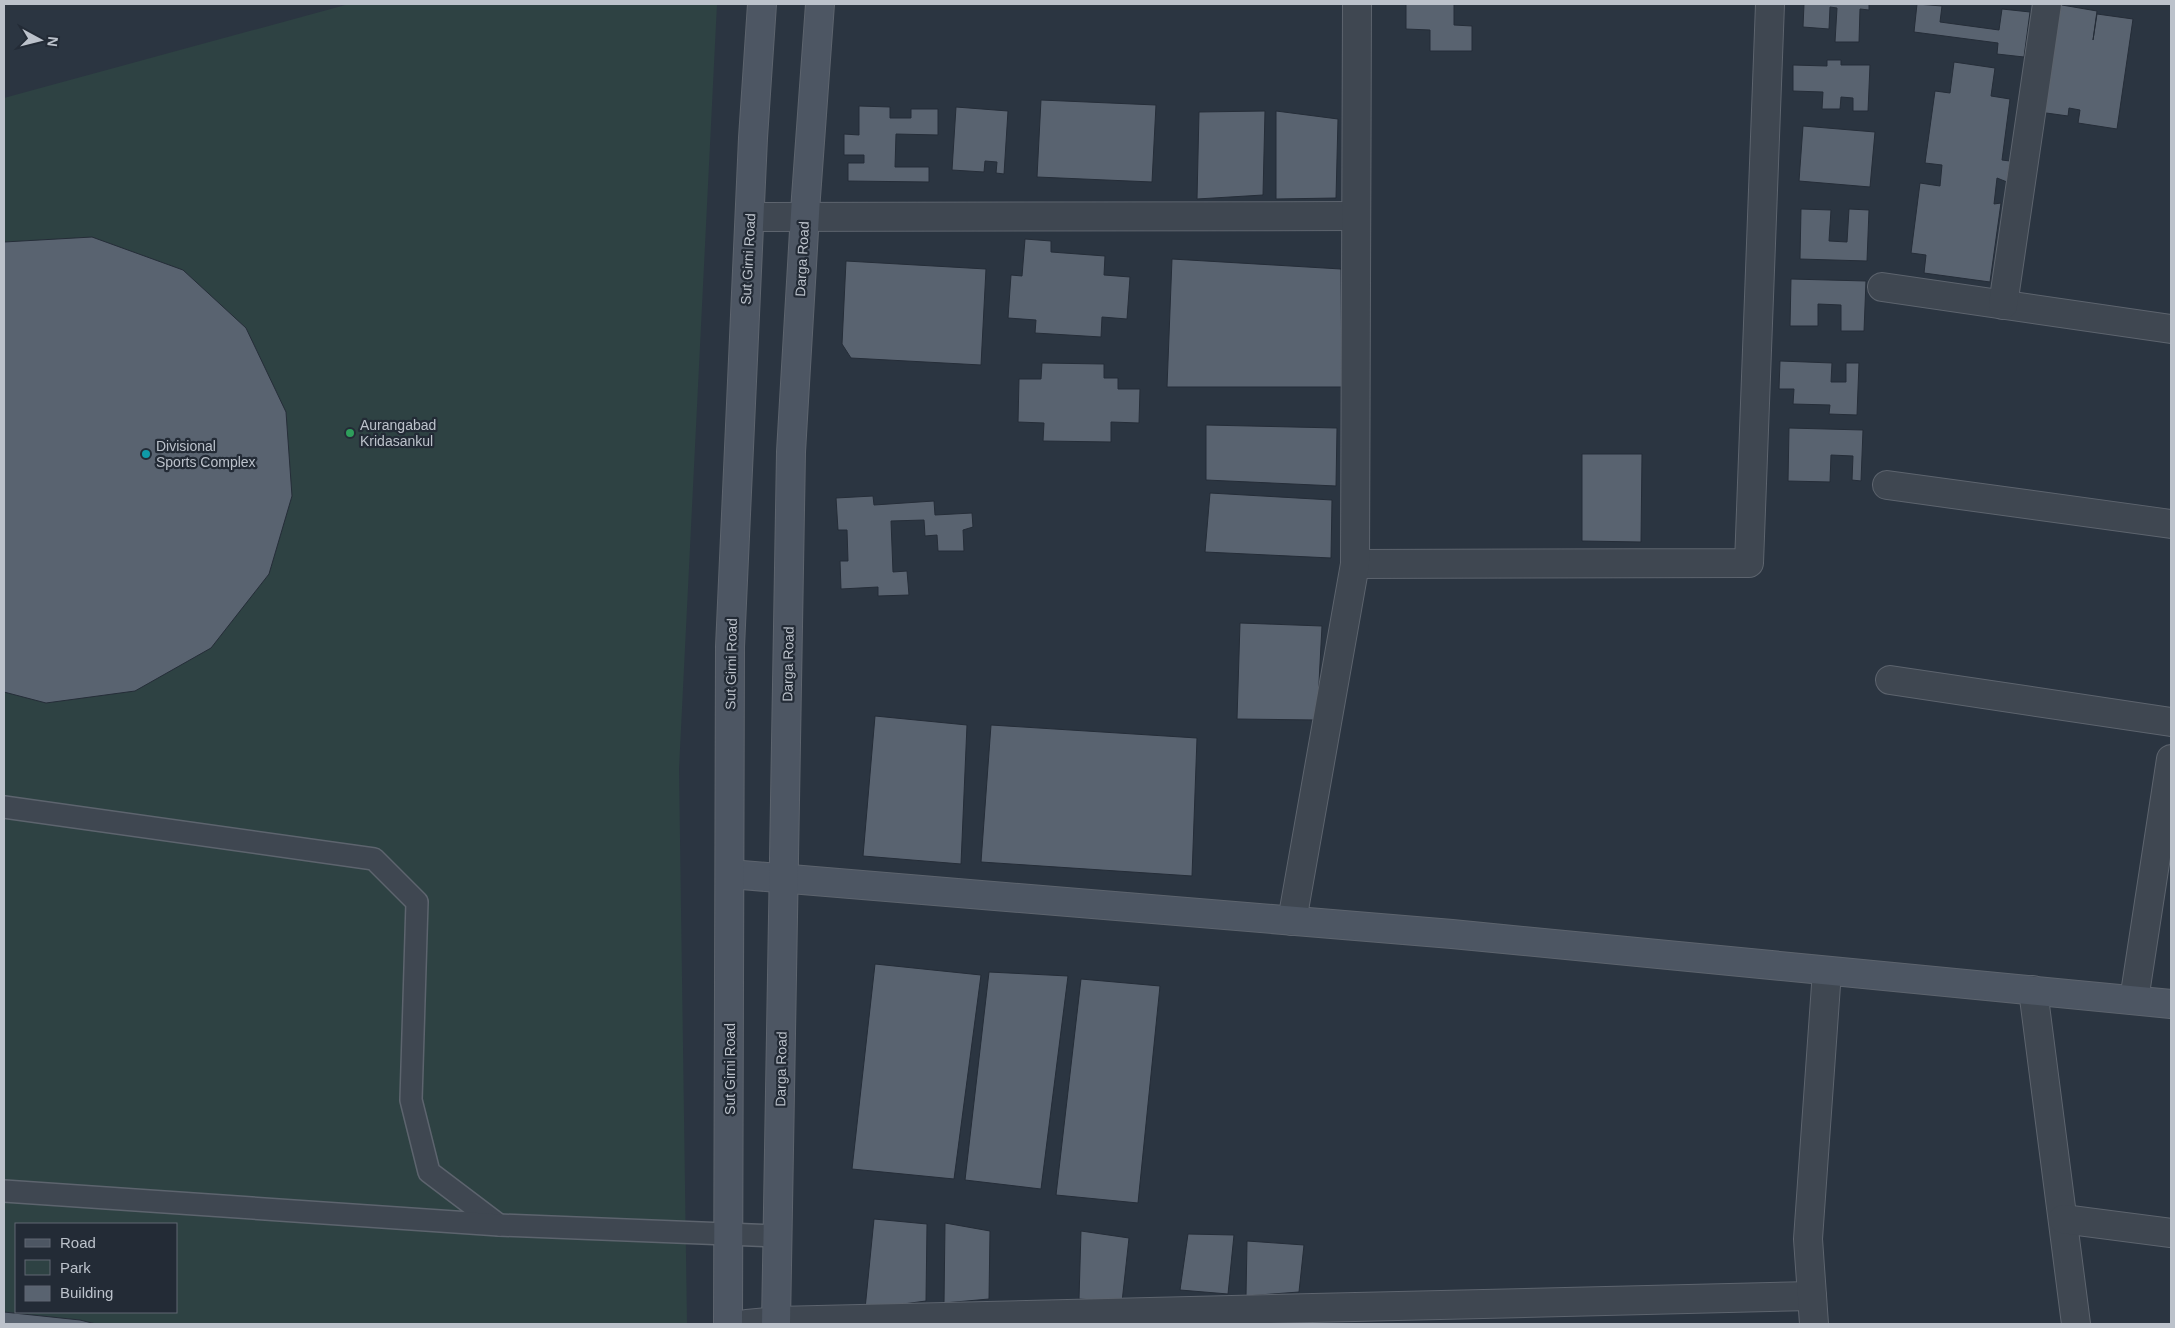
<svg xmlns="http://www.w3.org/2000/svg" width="2175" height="1328" font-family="Arial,sans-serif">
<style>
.green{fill:#2e4243;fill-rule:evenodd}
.building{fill:#596370;stroke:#252d38}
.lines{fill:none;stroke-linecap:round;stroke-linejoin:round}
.lane-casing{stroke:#5d646e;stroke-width:24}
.street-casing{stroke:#5d646e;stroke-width:30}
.secondary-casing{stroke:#5d646e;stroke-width:30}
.lane{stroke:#3f4751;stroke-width:21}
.street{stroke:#3f4751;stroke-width:28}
.secondary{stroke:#4d5663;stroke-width:28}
.leisure-dot{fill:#2e9e5b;stroke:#232b36;stroke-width:2}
.culture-dot{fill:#0f9aa8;stroke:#232b36;stroke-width:2}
.labels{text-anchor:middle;stroke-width:4.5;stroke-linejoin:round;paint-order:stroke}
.street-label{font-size:14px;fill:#bcc2cb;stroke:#232b36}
.poi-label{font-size:14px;fill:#bcc2cb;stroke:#232b36;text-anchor:start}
</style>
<rect width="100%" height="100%" fill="#2b3541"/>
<path class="green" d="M349,4h368l-38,765 8,555h-683v-1226zM16,1224h160v88h-160z"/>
<g class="building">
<path d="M1406,4h48v21l18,1v25h-42v-21l-24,-1z"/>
<path d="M1804,4h65v6l-9,-1 -1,33h-24l2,-34 -7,-1 -1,22 -26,-2z"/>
<path d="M1917,4l25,2 -2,16 59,8 3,-21 28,3 -6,45 -27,-3 1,-11 -84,-11z"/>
<path d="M2056,4l41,7 -4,29 4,-26 36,5 -16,110 -39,-6 2,-13 -11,-2 -1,8 -29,-4z"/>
<path d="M1827,60h14v5h29l-2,46h-15v-13l-12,-1 -1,12h-18l1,-17 -30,-1v-26l34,1z"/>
<path d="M1954,62l41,6 -4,28 19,3 -8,61 8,1 -3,21 -10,-4 -3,26 7,-1 -11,79 -66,-9 2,-18 -15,-2 9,-70 20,3 2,-21 -17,-2 10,-72 15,2z"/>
<path d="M1041,100l115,5 -4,77 -115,-5z"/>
<path d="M859,106l31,1v11h21v-9h27v26l-42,-1 -1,33h34v15l-81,-1v-18h16v-8h-20v-21l15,1z"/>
<path d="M956,107l52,4 -4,63 -8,-1 1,-11 -12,-1 -1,11 -32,-2z"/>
<path d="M1265,111l-2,84 -66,4 2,-87z"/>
<path d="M1276,111l62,8 -2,79 -60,1z"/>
<path d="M1803,126l72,6 -5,55 -71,-6z"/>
<path d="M1801,209l30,1 -2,31 18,1 2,-33 20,1 -2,51 -67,-2z"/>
<path d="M92,237l91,33 63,58 40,84 6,84 -23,78 -58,74 -76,43 -89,12 -42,-11v-450z"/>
<path d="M1025,239l26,2v11l54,4 -1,19 26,2 -3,42 -25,-2 -1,20 -66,-4 1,-13 -28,-2 3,-43 11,1z"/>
<path d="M1172,259l169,10 1,118h-175z"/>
<path d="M846,261l140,8 -5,96 -130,-7 -9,-14z"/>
<path d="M1791,279l75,2 -2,50h-23v-26l-23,-1v22h-28z"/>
<path d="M1780,361l52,2 -1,19h15v-19h13l-2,52 -28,-1 1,-9 -37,-1 1,-15h-15z"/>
<path d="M1042,363l62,1v14h14v11h22l-1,34 -28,-1v20l-68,-1 1,-18 -26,-1 1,-43h22z"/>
<path d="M1206,425l131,3 -1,58 -130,-6z"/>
<path d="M1789,428l74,2 -2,51 -9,-1 1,-24 -22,-1 -1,27 -42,-1z"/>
<path d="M1582,454h60l-1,88 -59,-1z"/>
<path d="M1210,493l122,7 -1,58 -126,-6z"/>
<path d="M873,496l1,9 60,-4 1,14 37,-2 1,14 -10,3 1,21h-26l-1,-16 -12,1 -1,-16 -33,1 2,51 14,-1 2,24 -31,1v-9l-37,2 -1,-28h8l-1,-31h-9l-2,-32z"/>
<path d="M1240,623l82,3 -5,94 -80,-1z"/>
<path d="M875,716l92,9 -6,139 -98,-8z"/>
<path d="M991,725l206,13 -5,138 -211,-14z"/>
<path d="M875,964l106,11 -27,204 -102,-10z"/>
<path d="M989,972l79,4 -27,213 -76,-9z"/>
<path d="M1081,979l79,7 -22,217 -82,-8z"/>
<path d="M874,1219l53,5 -1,77 -61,8z"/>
<path d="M945,1223l45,8 -1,68 -45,4z"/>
<path d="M1081,1231l48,7 -7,64 -43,-3z"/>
<path d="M1188,1234l46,1 -6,59 -48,-4z"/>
<path d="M1247,1241l57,4 -5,47 -53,4z"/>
<path d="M4,1312l76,8 16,4h-92z"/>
</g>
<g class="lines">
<defs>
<g id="lane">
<path d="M4,807l370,52 43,43 -6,198 18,72 70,53"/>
<path d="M4,1191l495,34 279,11"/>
</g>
<g id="street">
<path d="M750,217l606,-1"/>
<path d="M1882,287l289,42"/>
<path d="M2003,305l44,-301"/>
<path d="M1887,485l284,39"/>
<path d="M1355,564l394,-1 21,-559"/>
<path d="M1890,680l281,42"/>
<path d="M1292,921l63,-357 2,-560"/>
<path d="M2033,990l43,334"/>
<path d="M2134,1000l37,-241"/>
<path d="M2063,1219l108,14"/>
<path d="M747,1324l29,-3 1036,-25"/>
<path d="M1814,1324l-6,-85 19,-268"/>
</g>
<g id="secondary">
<path d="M730,874l722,60 719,70"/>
<path d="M728,1324l2,-677 23,-509 9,-134"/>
<path d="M776,1324l15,-872 15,-255 14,-193"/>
</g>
</defs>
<use href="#lane" class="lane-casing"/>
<use href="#street" class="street-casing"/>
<use href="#secondary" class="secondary-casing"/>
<use href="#lane" class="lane"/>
<use href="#street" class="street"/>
<use href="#secondary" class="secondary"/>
</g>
<circle class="leisure-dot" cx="350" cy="433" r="5"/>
<circle class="culture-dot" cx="146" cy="454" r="5"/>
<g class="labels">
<g class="street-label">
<text transform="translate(748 259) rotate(-87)" y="5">Sut Girni Road</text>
<text transform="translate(802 259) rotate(-87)" y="5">Darga Road</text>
<text transform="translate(731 664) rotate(-89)" y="5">Sut Girni Road</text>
<text transform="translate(788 664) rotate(-89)" y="5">Darga Road</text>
<text transform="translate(730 1069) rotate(-90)" y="5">Sut Girni Road</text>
<text transform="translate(781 1069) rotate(-89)" y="5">Darga Road</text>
</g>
<g class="poi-label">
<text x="360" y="430">Aurangabad<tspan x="360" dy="16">Kridasankul</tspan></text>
<text x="156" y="451">Divisional<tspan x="156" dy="16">Sports Complex</tspan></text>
</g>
</g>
<rect width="2175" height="1328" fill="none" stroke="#bcc2cb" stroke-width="10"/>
<rect x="15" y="1223" width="162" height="90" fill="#232b36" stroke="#606772"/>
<rect x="25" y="1239" width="25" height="8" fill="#4d5663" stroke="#606772"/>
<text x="60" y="1248" font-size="15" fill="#bcc2cb">Road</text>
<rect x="25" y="1260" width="25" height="15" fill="#2e4243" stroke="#606772"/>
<text x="60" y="1273" font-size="15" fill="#bcc2cb">Park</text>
<rect x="25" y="1286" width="25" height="15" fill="#596370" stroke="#606772"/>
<text x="60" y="1298" font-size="15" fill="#bcc2cb">Building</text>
<g transform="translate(40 40) rotate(97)" stroke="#232b36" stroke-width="4" paint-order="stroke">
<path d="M0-4L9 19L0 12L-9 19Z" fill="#bcc2cb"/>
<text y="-8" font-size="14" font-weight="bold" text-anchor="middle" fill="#bcc2cb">N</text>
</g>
</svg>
